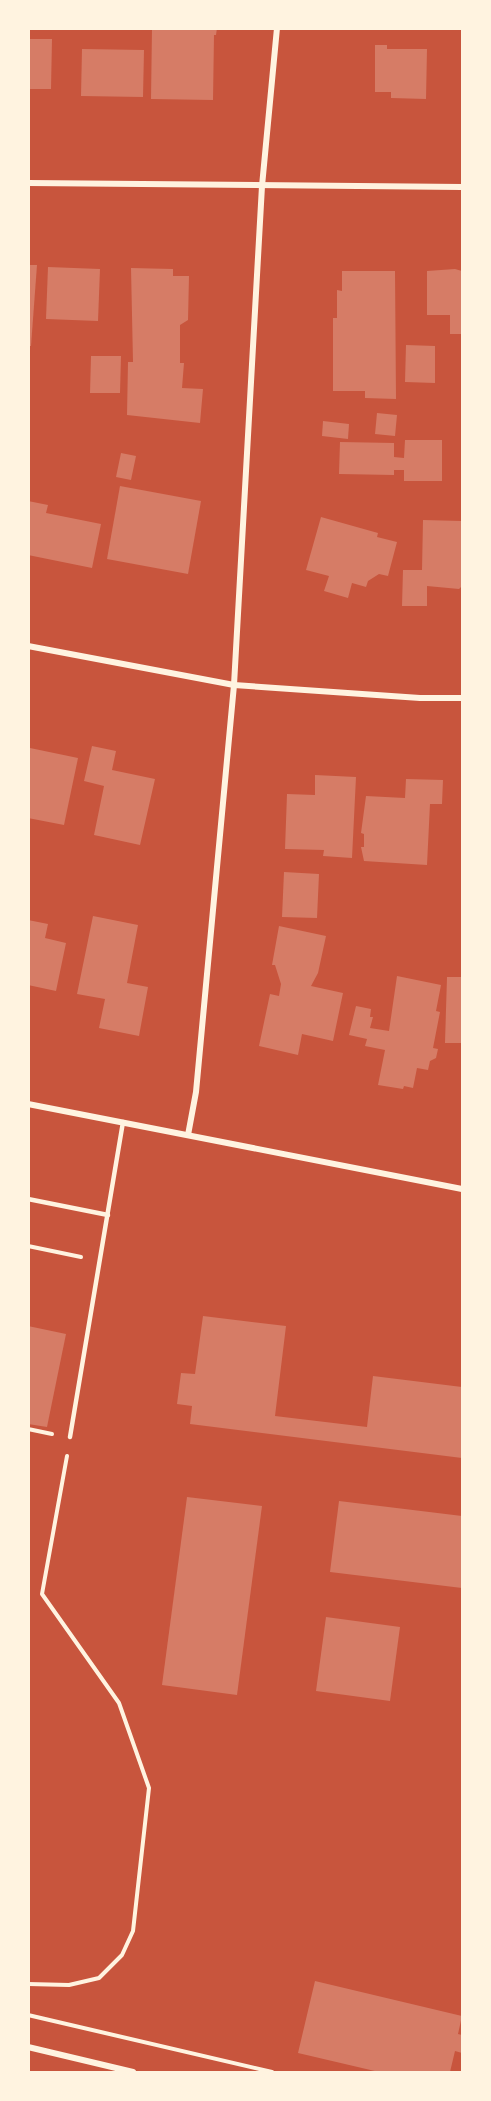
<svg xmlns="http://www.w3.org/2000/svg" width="491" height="2101" font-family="Signika,sans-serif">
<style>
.building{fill:#d67c66}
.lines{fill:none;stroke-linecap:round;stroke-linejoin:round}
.path{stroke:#fff3e0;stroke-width:4}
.service{stroke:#fff3e0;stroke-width:4.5}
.minor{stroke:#fff3e0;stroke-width:6}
</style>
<rect width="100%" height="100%" fill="#c8553d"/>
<g class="building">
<path d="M152,28h65l-1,7h-2l-1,65 -62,-1z"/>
<path d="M28,39h24l-1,50h-23z"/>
<path d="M375,45h12v4h40l-1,50 -35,-1v-6h-16z"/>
<path d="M82,49l62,1 -1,47 -62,-1z"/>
<path d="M28,265h9l-6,81h-3z"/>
<path d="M48,267l52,2 -2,52 -52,-2z"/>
<path d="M131,268l42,1v7h16l-1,44 -8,5v38h4l-2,25 21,1 -3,34 -73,-8 1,-53h5z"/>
<path d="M455,269l7,2v63h-12v-19h-23v-44z"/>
<path d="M342,271h53l1,128 -31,-1v-7h-32v-73h4v-28l5,1z"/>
<path d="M406,345l29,1v37l-30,-1z"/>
<path d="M91,356h30l-1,37h-30z"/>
<path d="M377,413l20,2 -2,21 -20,-2z"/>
<path d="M323,421l26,3 -1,15 -26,-3z"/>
<path d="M405,440h37v41h-38v-11h-10v5l-55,-1 1,-32 54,1v14l10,1z"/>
<path d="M121,453l15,3 -5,24 -15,-3z"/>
<path d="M120,486l81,15 -13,73 -81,-15z"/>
<path d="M28,501l20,4 -2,8 55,11 -9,44 -64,-13z"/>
<path d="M321,517l57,16 -1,4 20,5 -9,34 -9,-2 -11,7 -2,6 -14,-4 -4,15 -24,-7 5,-15 -23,-6z"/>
<path d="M423,520l39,1v65l-3,3 -32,-3v20h-25l1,-36h19z"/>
<path d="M92,746l24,5 -4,19 43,9 -15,66 -46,-10 10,-49 -20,-5z"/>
<path d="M30,748l48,10 -14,67 -36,-7z"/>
<path d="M315,775l41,2 -4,81 -29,-2 1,-6 -39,-1 2,-55 28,1z"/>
<path d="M406,779l37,1 -1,24h-12l-3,61 -63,-4 -3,-14h3v-13l-3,-1 5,-37 39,2z"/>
<path d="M284,872l35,2 -2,44 -35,-1z"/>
<path d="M93,916l45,9 -11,58 21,4 -9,49 -40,-8 6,-29 -28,-5z"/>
<path d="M28,920l20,4 -3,14 21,5 -10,48 -28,-6z"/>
<path d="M279,926l47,10 -8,37 -7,13 32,7 -10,48 -31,-7 -4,21 -39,-9 11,-52 9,2 2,-12 -6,-19h-3z"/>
<path d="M397,976l44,9 -5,26 4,1 -7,36 5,1 -2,9 -6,3 -2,9 -11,-2 -4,20 -9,-2 -1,3 -25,-4 7,-35 -20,-4 2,-7 -18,-4 7,-29 15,3 -1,8h3l-3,11 19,3z"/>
<path d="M447,977h15v66h-17z"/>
<path d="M203,1316l83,10 -11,90 92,11 6,-51 89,11v71l-272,-34 2,-18 -15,-2 4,-31 14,1z"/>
<path d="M28,1326l38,8 -19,93 -19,-3z"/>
<path d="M187,1497l75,9 -25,189 -75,-10z"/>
<path d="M339,1501l123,15v72l-132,-16z"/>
<path d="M326,1617l74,10 -10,74 -74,-10z"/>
<path d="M315,1981l147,35 -4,18 4,1v18l-7,-2 -5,21h-71l-81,-19z"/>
</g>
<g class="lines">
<g class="path">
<path d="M28,1246l53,11"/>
<path d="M28,1429l24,5"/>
<path d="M28,1984l41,1 30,-7 23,-23 11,-24 16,-143 -30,-85 -77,-109 25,-138"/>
<path d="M28,2015l244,57"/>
</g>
<g class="service">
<path d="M28,1199l80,16"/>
<path d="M70,1437l53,-315"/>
</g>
<g class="minor">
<path d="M28,183l434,4"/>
<path d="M28,646l206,39 186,13h42"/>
<path d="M28,1104l434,85"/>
<path d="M188,1135l8,-43 38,-407 28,-499 15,-158"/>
<path d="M28,2047l105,25"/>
</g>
</g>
<rect width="491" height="2101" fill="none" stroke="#fff3e0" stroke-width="60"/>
</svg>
